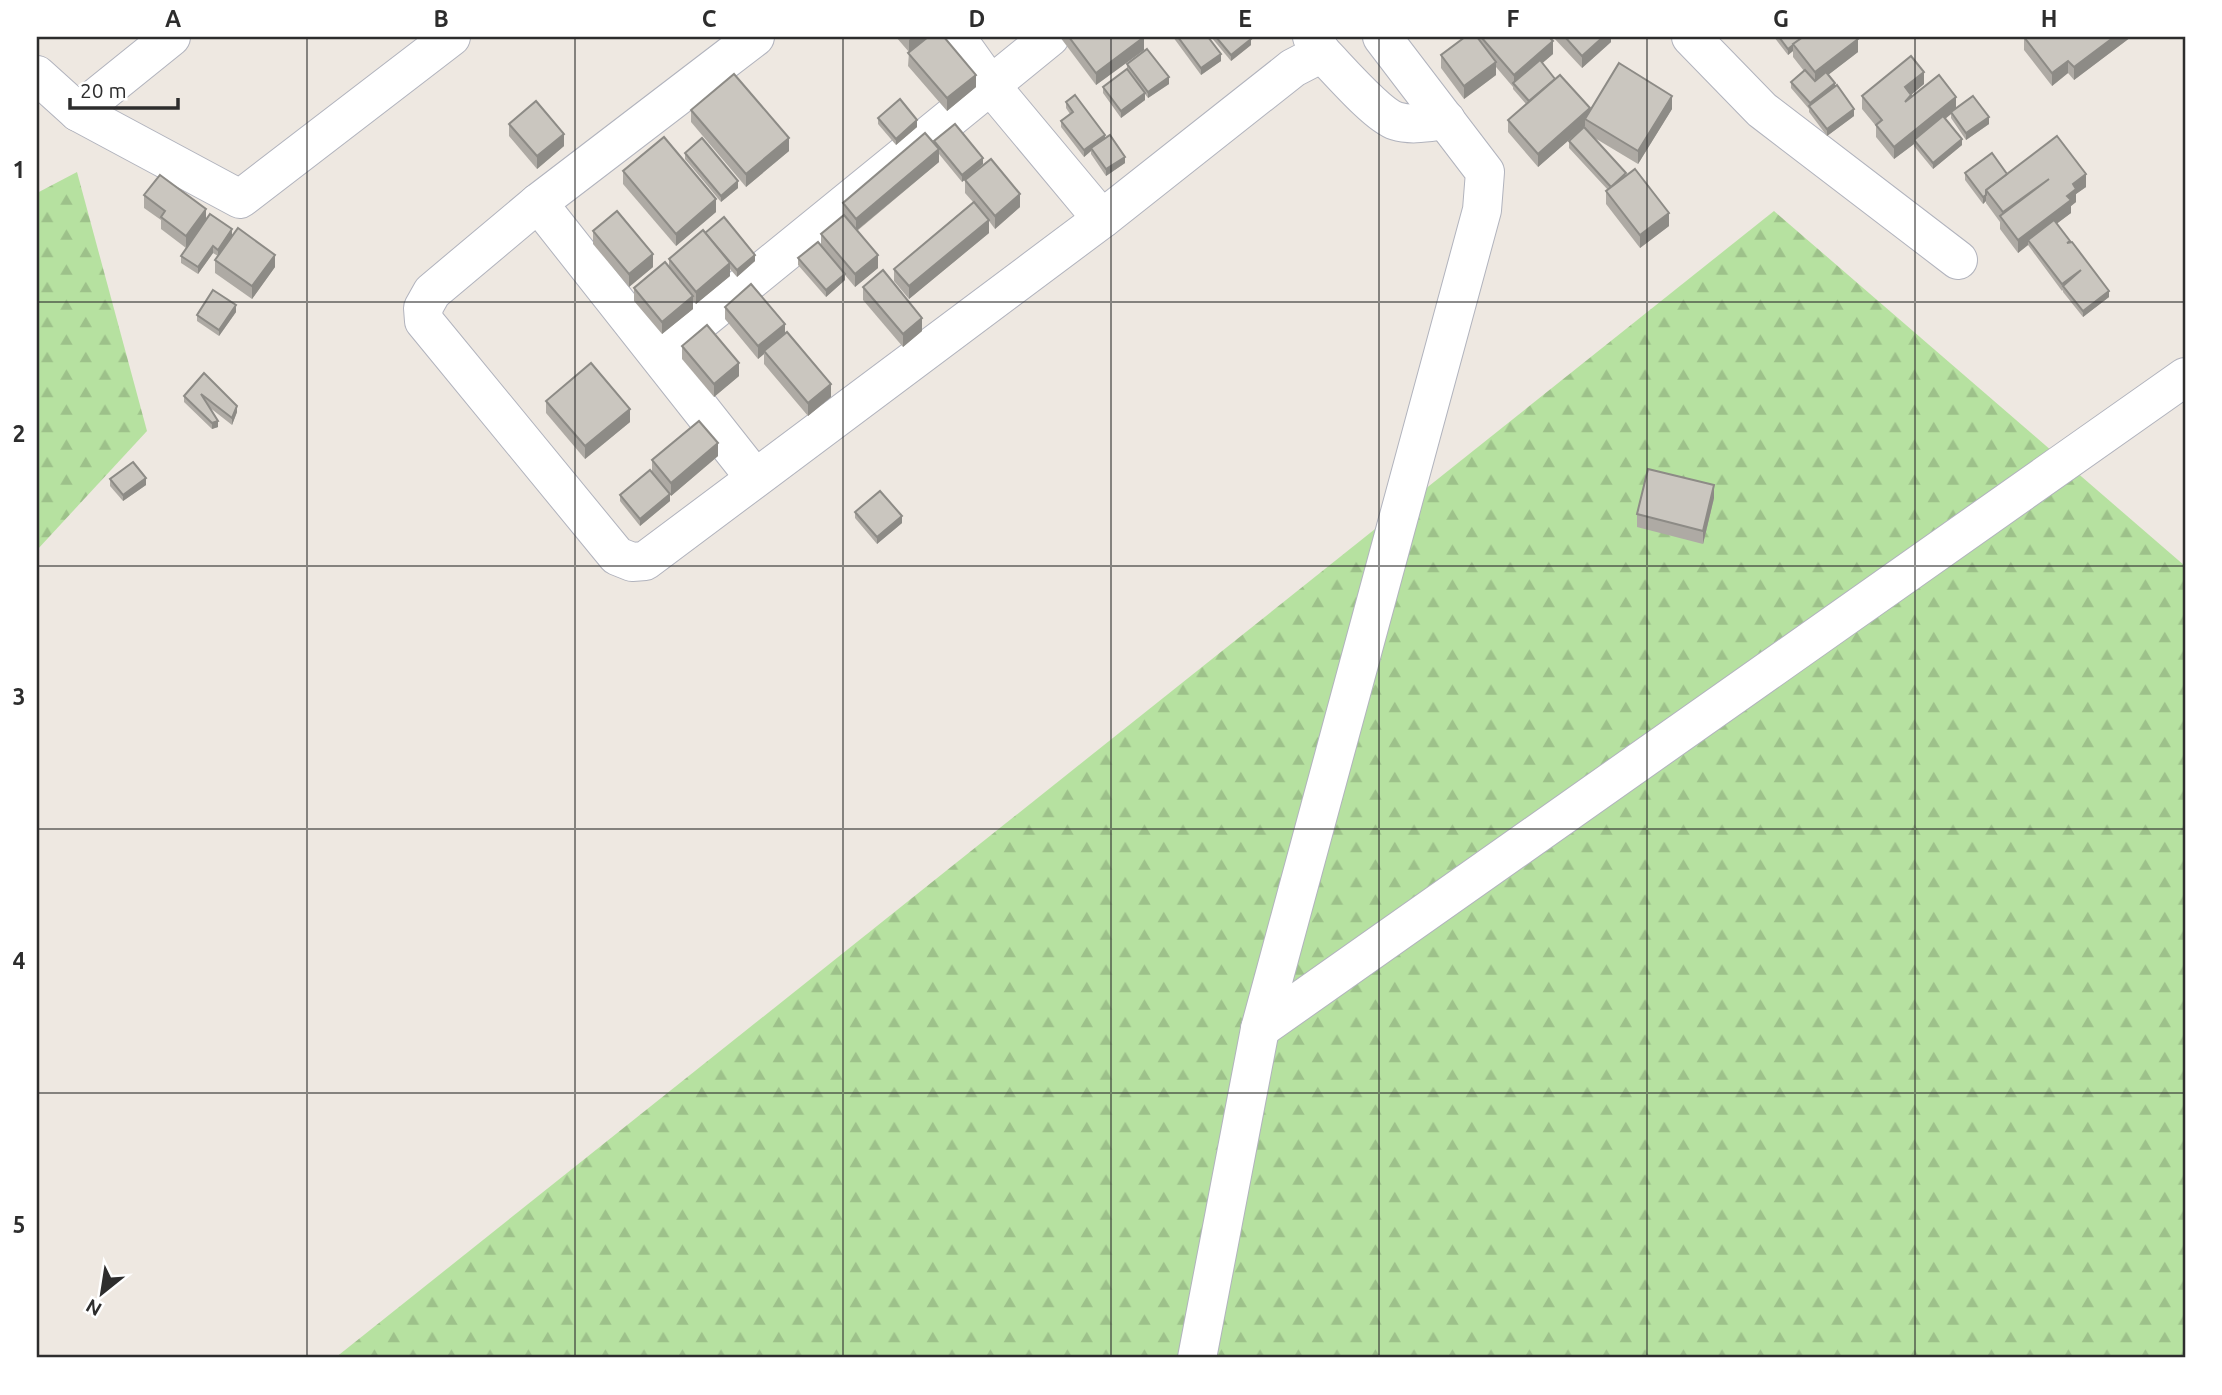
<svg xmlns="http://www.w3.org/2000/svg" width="2222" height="1395" font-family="Ubuntu,sans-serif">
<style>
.forest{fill:url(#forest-firs)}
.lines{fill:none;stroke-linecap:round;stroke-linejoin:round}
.street-casing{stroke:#b1b3bd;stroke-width:40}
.street{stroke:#fff;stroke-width:38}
.wall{fill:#aeaaa4}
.shaded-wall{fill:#8d8b86}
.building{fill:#cac6bf;stroke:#8d8b86;stroke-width:2}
.grid{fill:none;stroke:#2d2d2d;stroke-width:2;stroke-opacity:0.55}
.neatline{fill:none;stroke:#2d2d2d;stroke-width:2.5}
.grid-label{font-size:23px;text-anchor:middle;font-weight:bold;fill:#2d2d2d}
</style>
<defs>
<pattern id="forest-firs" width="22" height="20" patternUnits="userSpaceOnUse" patternTransform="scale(1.75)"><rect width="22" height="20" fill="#b6e1a0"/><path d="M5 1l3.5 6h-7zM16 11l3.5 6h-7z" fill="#9dc18a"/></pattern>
</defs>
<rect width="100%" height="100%" fill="#eee8e1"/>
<g class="forest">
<path d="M77,172l70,259 -110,119v-357z"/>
<path d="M1774,211l411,355v792h-1850z"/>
</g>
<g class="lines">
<defs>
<g id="street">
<path d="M755,37l-217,166 -106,89 -9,16 1,13 193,235 15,6 13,-1 457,-342 191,-151 29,-15 -10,-16"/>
<path d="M956,37l35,49 111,133"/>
<path d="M1691,37l71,73 196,150"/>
<path d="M1322,53c15,15 55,62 74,68 16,5 33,1 50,-1"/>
<path d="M37,75l41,37 162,87 211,-162"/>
<path d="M78,112l93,-75"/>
<path d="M538,203l217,275"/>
<path d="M659,355l391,-318"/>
<path d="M1260,1029l925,-652"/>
<path d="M1197,1358l63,-329 222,-819 3,-38 -103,-135"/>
</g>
</defs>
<use href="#street" class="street-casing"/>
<use href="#street" class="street"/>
</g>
<g class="wall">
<path d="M896,37h48l32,50 -29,24 -39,-45 1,-14z"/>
<path d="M1060,37h84v13l-48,35z"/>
<path d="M1173,37h35l13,24 -20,14z"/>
<path d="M1211,37h38l2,8 -20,16z"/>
<path d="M1465,37h84l4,17 -11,9 13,16 35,31 82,-1 -34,55 -45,-27 76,89 -29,22 -34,-44v-13l2,-1 -39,-42v-7l16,-13v-2l-47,41 -30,-35v-12l18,-16 -13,-15v-2l-17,-20v8l-32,24 -23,-31v-13z"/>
<path d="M1553,37h58v5l-29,26z"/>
<path d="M1774,37h82l2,15 -30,23 7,12 19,29 -27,20 -18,-24v-3l-18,-21v-6l13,-11 -11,-14v-6l-5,4z"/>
<path d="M2024,37h107l-57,43 -6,-7 -16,13 -28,-36z"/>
<path d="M1127,64l42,20 -21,14 -3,-4v6l-24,18 -18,-25v-6l24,-18z"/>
<path d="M1924,84l-13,11v2l45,11 33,16 -23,16 -15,-22v-4l-6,5 17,26 -29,24 -19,-23v-2l-20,15 -18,-22v-11l-14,-17v-13z"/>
<path d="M1066,102l39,36 20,25 -19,13 -15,-22v-3l-7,6 -23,-30v-6l9,-7 -4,-6z"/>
<path d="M691,110l98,41 -43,36 -55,-65z"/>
<path d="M878,118l39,9 -21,18 -18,-21z"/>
<path d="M509,124l55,22 -27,23 -28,-33z"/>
<path d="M934,141l49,23 -21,18 -23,-28v8l-82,69 21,37 -23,19 -10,-12v5l-19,17 -28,-32v-7l23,-13v-11l22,-18v-13l91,-60z"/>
<path d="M685,153l53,35 -17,14 -36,-43z"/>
<path d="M623,171l93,41 -40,34 -53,-62z"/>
<path d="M1965,173l42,1 79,13 -10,7v8l-5,4v7l-15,11 53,73 -26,20 -20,-25v-2l-1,1 -34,-46 -10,8 -18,-24v-7l-14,-19v-2l-3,3 -18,-24z"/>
<path d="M965,180l55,27 -25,22 -6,-8v12l-80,66 -15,-18v-12l79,-67 -8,-9z"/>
<path d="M144,195l62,25 26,16 43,31 -23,32 -37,-26v-13l3,-4 -5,-3 -15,21 -17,-11v-7l5,-8 -25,-19v-9l-17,-12z"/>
<path d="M593,231l60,36 -24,20 -36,-43z"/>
<path d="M705,233l50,28 -18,16 -7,-8v7l-34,28 -3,-3v8l-31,25 -28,-33v-13l35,-21v-8z"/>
<path d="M863,287l59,44 -19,16 -40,-47z"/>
<path d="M725,307l60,27 46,63 -23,19 -44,-52v-10l-6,5 -33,-40z"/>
<path d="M236,312l-17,24 -22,-15v-6z"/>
<path d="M682,346l57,30 -25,21 -32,-38z"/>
<path d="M204,373l33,39 -5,13 -23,-18 9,20 -6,2 -28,-27v-6z"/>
<path d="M546,401l84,21 -45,37 -39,-46z"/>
<path d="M718,456l-47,40 -1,-2v7l-30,25 -20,-25v-6l32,-22v-13z"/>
<path d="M110,479l36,6 -23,16 -13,-15z"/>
<path d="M1714,498l-11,46 -66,-17v-13z"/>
<path d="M855,512l47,11 -25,21 -22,-26z"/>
</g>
<g class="shaded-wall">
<path d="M913,37h15l-19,15v-12z"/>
<path d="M1144,37v13l-48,35v-12z"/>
<path d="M1603,37h8v5l-29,26v-12z"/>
<path d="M2114,37h17l-57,43v-13z"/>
<path d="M1251,39v6l-20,16v-6z"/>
<path d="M1858,39v13l-43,33v-13z"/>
<path d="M1553,41v13l-37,32 -2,-3v-8z"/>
<path d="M1793,45v6l-5,4v-6z"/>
<path d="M1221,54v7l-20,14v-7z"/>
<path d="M2068,61v12l-16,13v-13z"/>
<path d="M1496,62v13l-32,24v-13z"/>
<path d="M1924,72v12l-13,11v13l-6,-21z"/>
<path d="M976,75v12l-29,24v-13z"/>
<path d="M1169,77v7l-21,14v-6z"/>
<path d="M1835,83v6l-25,18v-4z"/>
<path d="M1145,93v7l-24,18v-7z"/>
<path d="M1672,96v13l-34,55v-13z"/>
<path d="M1956,97v13l-5,2v2l-35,28 -2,-2v4l-20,15v-12z"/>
<path d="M1590,108v13l-5,-2v7l-47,41v-13z"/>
<path d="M1854,109v7l-27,20v-7z"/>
<path d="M1989,117v7l-23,16v-7z"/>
<path d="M917,120v7l-21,18v-6z"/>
<path d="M564,134v12l-27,23v-13z"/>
<path d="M1105,135v6l-14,7v3l-7,6v-7z"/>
<path d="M789,138v13l-43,36v-13z"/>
<path d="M1962,139v6l-29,24v-6z"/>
<path d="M939,149v13l-83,69v-12z"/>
<path d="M1125,157v6l-19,13v-7z"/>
<path d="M983,158v6l-21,18v-7z"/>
<path d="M2086,174v13l-10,7v8l-5,4v7l-40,30 -3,-3v5l-10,8v-13l55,-56z"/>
<path d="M738,181v7l-17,14v-6z"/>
<path d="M1020,194v13l-25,22v-13z"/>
<path d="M1986,195v6l-3,3v-7z"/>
<path d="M716,199v13l-40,34v-12z"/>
<path d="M206,209v13l-20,26v-12z"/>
<path d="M1669,213v13l-29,22v-13z"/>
<path d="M989,220v13l-80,66v-13z"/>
<path d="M232,229v7l-14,20v-6z"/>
<path d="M213,246v7l-15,21v-7z"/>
<path d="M653,254v13l-24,20v-13z"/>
<path d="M275,255v12l-23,32v-13z"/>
<path d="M755,255v6l-18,16v-7z"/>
<path d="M878,255v13l-23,19v-13z"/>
<path d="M730,263v13l-34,28v-12z"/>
<path d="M845,274v6l-19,17v-7z"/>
<path d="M2109,291v6l-26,20v-6z"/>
<path d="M693,296v13l-31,25v-12z"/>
<path d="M236,305v7l-17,24v-6z"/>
<path d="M922,318v13l-19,16v-13z"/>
<path d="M785,324v13l-21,14v3l-6,5v-13z"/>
<path d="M739,363v13l-25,21v-13z"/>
<path d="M831,384v13l-23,19v-13z"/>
<path d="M237,406v6l-5,13v-7z"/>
<path d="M630,409v13l-45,37v-13z"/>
<path d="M218,421v6l-6,2v-6z"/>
<path d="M718,443v13l-47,40v-13z"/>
<path d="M146,478v7l-23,16v-6z"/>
<path d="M1714,485v13l-11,46v-13z"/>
<path d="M670,494v7l-30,25v-7z"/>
<path d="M902,516v7l-25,21v-7z"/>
</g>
<g class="building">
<path d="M928,37h16l32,38 -29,23 -39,-45z"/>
<path d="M1069,37h75l-48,36z"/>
<path d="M1178,37h30l13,17 -20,14z"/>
<path d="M1216,37h33l2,2 -20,16z"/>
<path d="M1465,37h12l19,25 -32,24 -23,-31z"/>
<path d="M1481,37h68l4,4 -39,34z"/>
<path d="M1565,37h38l-21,19z"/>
<path d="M1779,37h24l-15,12z"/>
<path d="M1803,37h53l2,2 -43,33 -22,-28z"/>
<path d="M2024,37h90l-40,30 -6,-6 -16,12z"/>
<path d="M1147,49l22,28 -21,15 -21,-28z"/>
<path d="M1911,56l13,16 -19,15 6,8 -6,7 34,-27 17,22 -62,50 -18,-22 6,-5 -20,-24z"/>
<path d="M1540,60l15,19 -26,22 -16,-18z"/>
<path d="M1619,63l53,33 -34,55 -53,-32z"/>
<path d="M1127,69l18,24 -24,18 -18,-24z"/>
<path d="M1805,70l10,11 11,-9 9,11 -25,20 -19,-21z"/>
<path d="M734,74l55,64 -43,36 -55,-64z"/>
<path d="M1560,75l30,33 -52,46 -30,-34z"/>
<path d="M1837,85l17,24 -27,20 -18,-23z"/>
<path d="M1075,95l30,40 -21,15 -23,-29 12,-9 -7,-10z"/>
<path d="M1973,96l16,21 -23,16 -15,-21z"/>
<path d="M900,99l17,21 -21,19 -18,-21z"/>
<path d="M536,101l28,33 -27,22 -28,-32z"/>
<path d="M1943,116l19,23 -29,24 -19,-23z"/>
<path d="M955,124l28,34 -21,17 -28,-34z"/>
<path d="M1584,127l42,46 -15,14 -42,-46z"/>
<path d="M925,133l14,16 -83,70 -13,-16z"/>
<path d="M1110,135l15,22 -19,12 -15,-21z"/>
<path d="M2057,136l29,38 -13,10 3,5 -9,7 4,4 -53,40 -18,-24 49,-37 -46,33 -17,-22z"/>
<path d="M664,137l52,62 -40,35 -53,-63z"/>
<path d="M702,138l36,43 -17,15 -36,-43z"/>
<path d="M1992,153l15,21 -21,16v5l-3,2 -18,-24z"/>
<path d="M991,159l29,35 -25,22 -30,-36z"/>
<path d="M1635,169l34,44 -29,22 -34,-44z"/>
<path d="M160,175l46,34 -20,27 -25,-19 4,-6 -21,-16z"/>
<path d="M974,202l15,18 -80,66 -15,-17z"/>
<path d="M617,211l36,43 -24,20 -36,-43z"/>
<path d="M210,214l22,15 -14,21 -5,-4 -15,21 -17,-11z"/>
<path d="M844,215l34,40 -23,19 -34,-40z"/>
<path d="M724,217l31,38 -18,15 -32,-37z"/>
<path d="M2054,220l16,21 -3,2 5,-1 37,49 -26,20 -20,-25 18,-16 -19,14 -34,-44z"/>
<path d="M238,228l37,27 -23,31 -37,-26z"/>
<path d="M703,230l27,33 -34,29 -27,-33z"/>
<path d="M818,242l27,32 -19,16 -28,-32z"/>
<path d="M665,262l28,34 -31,26 -28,-34z"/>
<path d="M883,270l39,48 -19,16 -40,-47z"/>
<path d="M751,284l34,40 -27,22 -33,-39z"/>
<path d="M213,290l23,15 -17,25 -22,-15z"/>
<path d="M707,325l32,38 -25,21 -32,-38z"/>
<path d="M787,332l44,52 -23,19 -44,-52z"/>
<path d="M591,363l39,46 -45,37 -39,-45z"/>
<path d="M204,373l33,33 -5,12 -31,-24 17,27 -6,2 -28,-27z"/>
<path d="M699,421l19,22 -47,40 -19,-23z"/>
<path d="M133,462l13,16 -23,17 -13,-16z"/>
<path d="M1648,469l66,16 -11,46 -66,-17z"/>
<path d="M650,470l20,24 -30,25 -20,-24z"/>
<path d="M880,491l22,25 -25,21 -22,-25z"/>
</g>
<path class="grid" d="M307,37v1321M575,37v1321M843,37v1321M1111,37v1321M1379,37v1321M1647,37v1321M1915,37v1321M37,302h2148M37,566h2148M37,829h2148M37,1093h2148"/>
<rect width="2222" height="1395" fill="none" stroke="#ffffff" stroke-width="77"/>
<g transform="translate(102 1293) rotate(210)" stroke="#ffffff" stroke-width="5" paint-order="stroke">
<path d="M0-5L12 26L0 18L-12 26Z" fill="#2d2d2d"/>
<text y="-10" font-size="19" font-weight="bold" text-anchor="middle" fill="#2d2d2d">N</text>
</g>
<path d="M70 98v10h108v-10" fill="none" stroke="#2d2d2d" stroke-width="3.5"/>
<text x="80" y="98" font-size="21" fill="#2d2d2d" stroke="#ffffff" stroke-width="5" paint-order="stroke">20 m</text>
<rect x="38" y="38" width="2146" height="1318" class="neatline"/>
<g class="grid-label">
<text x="173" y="27">A</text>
<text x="441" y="27">B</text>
<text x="709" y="27">C</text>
<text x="977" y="27">D</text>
<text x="1245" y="27">E</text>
<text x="1513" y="27">F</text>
<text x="1781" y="27">G</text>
<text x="2049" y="27">H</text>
<text x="19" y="178">1</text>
<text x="19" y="442">2</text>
<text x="19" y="705">3</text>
<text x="19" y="969">4</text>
<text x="19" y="1233">5</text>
</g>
</svg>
